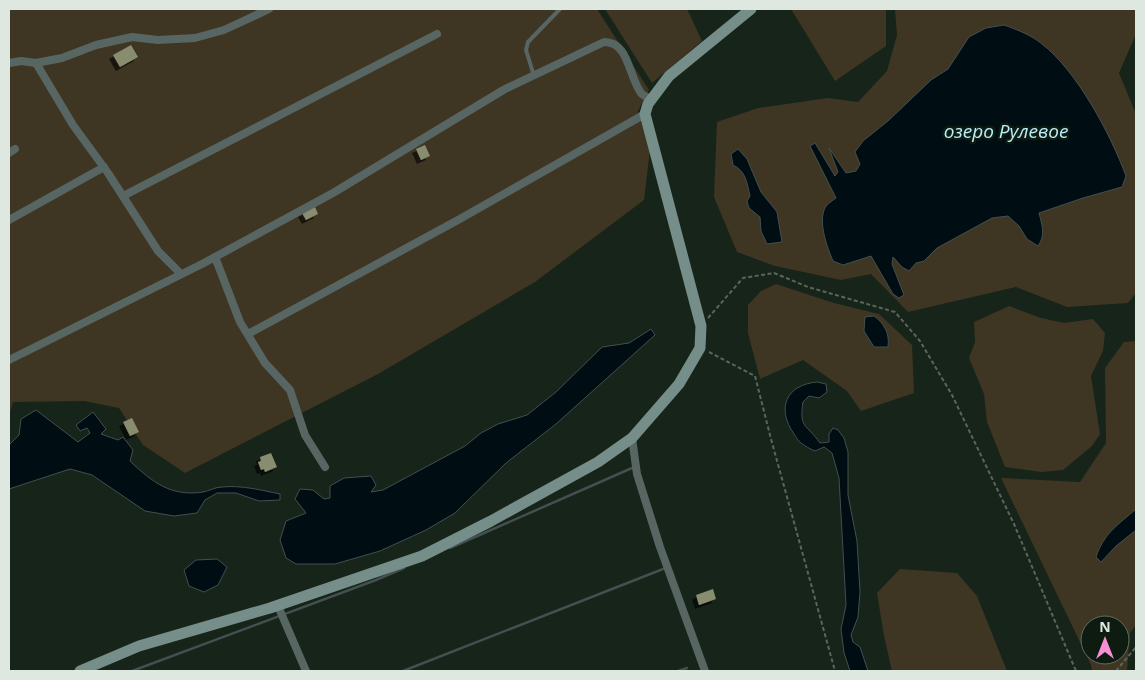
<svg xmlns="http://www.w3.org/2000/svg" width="1145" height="680" font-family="'Open Sans',sans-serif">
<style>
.green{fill:#3f3523;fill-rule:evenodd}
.water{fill:#000e13;stroke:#434f50}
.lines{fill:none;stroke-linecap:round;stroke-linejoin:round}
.stream{stroke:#434f50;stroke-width:2.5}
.building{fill:#888d70;filter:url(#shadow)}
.path{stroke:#5a665c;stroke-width:2;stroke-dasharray:4 2.5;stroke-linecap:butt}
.lane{stroke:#586663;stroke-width:4}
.street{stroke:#586663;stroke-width:8}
.secondary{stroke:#768e89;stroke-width:11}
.labels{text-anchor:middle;stroke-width:5;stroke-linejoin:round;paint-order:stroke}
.water-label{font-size:19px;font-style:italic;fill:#b9effc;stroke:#0e1b10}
</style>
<defs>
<filter id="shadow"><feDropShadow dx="-4" dy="4" stdDeviation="0" flood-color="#0009"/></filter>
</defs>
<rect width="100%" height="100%" fill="#172419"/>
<g class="green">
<path d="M9,9h588l52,81 -11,21 12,39 -6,50 -109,82 -157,92 -193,99 -42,-28 -24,-37 -35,-7 -71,1 -4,14z"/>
<path d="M605,9h82l15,32 -50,42z"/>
<path d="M791,9h95v37l-51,35z"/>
<path d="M895,9h241v25l-17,39 17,41v179l-8,10 -61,4 -51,-20 -108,25 -37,-38 -30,6 -66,-14 -38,-14 -23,-55 3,-75 41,-14 70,-10 30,4 29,-31 10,-36z"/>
<path d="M776,284l58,19 45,11 33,31 2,48 -53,18 -14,-20 -44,-31 -43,19 -12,-46v-28l13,-14z"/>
<path d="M1009,306l32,12 23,5 29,-4 12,14 -2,18 -12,25 9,58 -8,12 -29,24 -22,2 -36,-5 -18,-45 -3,-28 -15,-36 6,-16 -1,-20z"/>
<path d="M1136,341v284l-6,8 -3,38h-35l-1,-6 -90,-187 79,4 26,-39 -1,-75 19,-26zM1090,625h30v30h-30z"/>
<path d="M900,569l57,4 20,23 30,75h-115l-8,-35 -7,-43z"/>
</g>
<g class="water">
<path d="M1004,25c14,5 27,10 38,19 35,27 69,91 84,132l-4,11 -39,11 -44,15c3,12 7,22 -1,33l-11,-7 -8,-13 -11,-10 -16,2 -55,30 -13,13 -8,2 -7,8 -7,-4 -9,-10 -1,7 12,31 -5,3 -6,-4 -22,-38 -28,9 -10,-4c-6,-14 -16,-41 -7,-55 3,-3 7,-6 10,-8l-26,-52 5,-3 20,33 3,-4 -9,-24 17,25 10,-2 4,-7 -5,-12 8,-11 25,-20 43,-41 17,-11 21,-32 17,-9z"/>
<path d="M738,149l9,10 14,33 16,20 5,30 -15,2 -6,-13 -1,-14 -11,-9 -2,-7 3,-5c-3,-13 -4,-25 -17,-31l-2,-11z"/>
<path d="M874,316c10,7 16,18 14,31h-14l-10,-16 1,-14z"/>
<path d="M651,329l4,6 -99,89 -50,39 -51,50 -29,17 -46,21 -45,13h-39l-10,-6 -6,-18 6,-19 20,-8 -11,-14 5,-10 13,1 11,9 6,-1v-12l14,-8 27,-2 5,9 -5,7 12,-2 82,-44 16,-13 17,-9 29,-9 29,-23 46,-45 27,-4z"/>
<path d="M817,382l9,2 1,8 -8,6 -10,-2 -6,6c-4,27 3,21 17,41l9,-1v-8l4,-6 5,2 6,8 4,14v43l9,46 3,51 -2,25 -7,18 2,7 7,5 8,24h-18l-6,-18 -3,-24 5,-24 -7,-127 -7,-25 -8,-6 -9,4c-5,-2 -10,-5 -14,-8 -3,-2 -5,-6 -7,-9 -18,-26 -8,-49 23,-52z"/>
<path d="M36,410l42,32 12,-9 -3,-5 -7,3 -4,-6 17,-13 13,17 -5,5 17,6 5,-3 10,13 -3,11c22,21 41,36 73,31 6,-1 12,-5 19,-5 19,-2 39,3 58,7v6l-21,1 -23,-8h-19l-12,7 -8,13 -23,3 -29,-5 -53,-36 -22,-6 -61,20v-44l10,-10 2,-16z"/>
<path d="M1136,509v21l-20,16 -15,16 -5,-5c8,-24 22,-32 40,-48z"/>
<path d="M217,559l10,8 -9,18 -14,7 -15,-6 -5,-16 12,-10z"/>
</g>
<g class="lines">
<g class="stream">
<path d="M450,548l182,-80"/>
<path d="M132,671l244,-91 28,-12"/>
<path d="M403,671l260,-102"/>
<path d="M678,671l9,-3"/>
</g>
</g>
<g class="building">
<path d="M131,45l7,12 -18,10 -7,-12z"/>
<path d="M425,145l5,11 -9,4 -5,-11z"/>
<path d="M315,207l3,7 -12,6 -4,-7z"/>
<path d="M132,418l7,14 -9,4 -7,-14z"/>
<path d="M271,453l6,14 -12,5 -1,-3 -3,1 -3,-8 3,-1 -1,-4z"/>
<path d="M713,589l3,10 -17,6 -3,-10z"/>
</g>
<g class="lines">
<g class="path">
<path d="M708,318l35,-40 31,-5 34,14 87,25 25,29 32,54 62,129 62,147"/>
<path d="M709,352l46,24 16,63 64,232"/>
<path d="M1116,671l20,-24"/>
</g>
<path class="lane" d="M534,76l-8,-26 2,-8 32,-33"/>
<g class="street">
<path d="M9,63l12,-2 15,2 26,-5 34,-13 36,-8 26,3 37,-2 29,-8 45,-21"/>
<path d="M36,63l37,62 35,48 50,78 23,23"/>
<path d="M9,153l6,-4"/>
<path d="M123,196l314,-162"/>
<path d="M9,220l95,-53"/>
<path d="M215,257l25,65 25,41 25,27 15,45 20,32"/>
<path d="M248,334l210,-114 187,-106"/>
<path d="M9,360l195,-97 129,-70 172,-104 99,-47c25,0 24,33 37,51 2,3 7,4 10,6"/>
<path d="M632,438l5,36 23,73 45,124"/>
<path d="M278,606l28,65"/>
</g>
<path class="secondary" d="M80,671l59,-25 131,-38 152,-52 69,-35 107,-59 34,-24 47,-54 21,-36 1,-22 -56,-212 3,-10 21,-28 82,-67"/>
</g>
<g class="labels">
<g class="water-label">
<text x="1006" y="138">озеро Рулевое</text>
</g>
</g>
<rect width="1145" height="680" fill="none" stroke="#dfe8e0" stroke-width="20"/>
<g transform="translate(1105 640)"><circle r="24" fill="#0e1b10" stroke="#626d63"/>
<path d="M0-4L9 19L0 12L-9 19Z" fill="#f591d2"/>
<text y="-8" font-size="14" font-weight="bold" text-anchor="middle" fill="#dfe8e0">N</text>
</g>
</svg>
